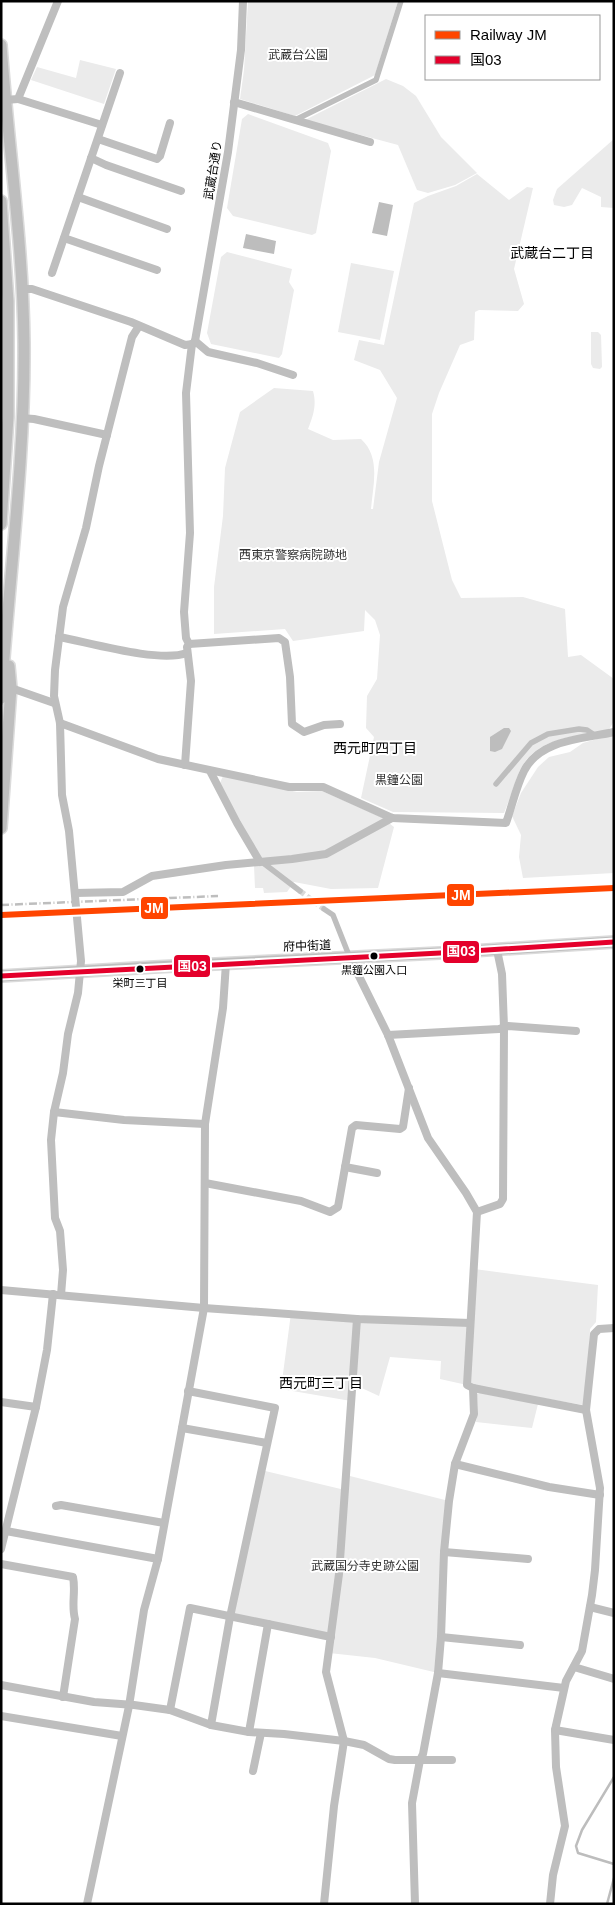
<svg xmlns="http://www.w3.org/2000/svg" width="615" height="1905" font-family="Arial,'Noto Sans JP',sans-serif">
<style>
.green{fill:#ebebeb}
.water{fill:#bdbdbd}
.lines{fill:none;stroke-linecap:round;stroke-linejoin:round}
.stream{stroke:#bdbdbd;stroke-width:2.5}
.pedestrian-tunnel{stroke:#d9d9d9;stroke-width:5.5;stroke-dasharray:5.5 3;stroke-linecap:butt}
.primary-casing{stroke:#dbdbdb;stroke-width:14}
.pedestrian{stroke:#bebebe;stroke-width:5.5}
.minor{stroke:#bebebe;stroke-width:8}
.primary{stroke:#bebebe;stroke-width:11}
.rail{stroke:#bebebe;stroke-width:2.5;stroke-dasharray:8 2.5 1 2.5;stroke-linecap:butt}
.bus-1-casing{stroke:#fff;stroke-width:9}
.bus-1{stroke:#e4002b;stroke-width:5}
.rail-1-casing{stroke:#fff;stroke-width:10}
.rail-1{stroke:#ff4500;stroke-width:6}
.bus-dot{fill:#000;stroke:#fff;stroke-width:2}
.labels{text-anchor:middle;stroke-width:4;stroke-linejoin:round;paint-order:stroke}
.bus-label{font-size:11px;fill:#000;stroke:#fff}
.park-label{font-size:12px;fill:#313131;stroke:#fff}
.street-label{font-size:12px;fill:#000;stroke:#fff}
.neighbourhood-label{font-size:14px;fill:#000;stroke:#fff}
.line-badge{stroke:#fff;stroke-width:2}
.badge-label{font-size:14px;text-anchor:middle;font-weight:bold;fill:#fff}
</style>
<rect width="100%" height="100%" fill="#fff"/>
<g class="green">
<path d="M248,1h150l-23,74 -80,41 -55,-17 4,-29z"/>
<path d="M80,60l36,9 -12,35 -73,-24 6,-13 39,11z"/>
<path d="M386,79l17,7 13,10 25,41 36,36 -22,12 -27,8 -11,-3 -19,-45 -93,-25z"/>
<path d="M248,114l80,29 3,8 -15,82 -4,2 -79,-19 -6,-8 15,-89z"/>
<path d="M614,139v69l-13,-1v-10l-19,-9 -10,17 -8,2 -10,-2 -1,-5 4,-11z"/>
<path d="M477,174l32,26 18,-13 6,1 -19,81 10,35 -6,7 -39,-1 -4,2 -1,28 -14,5 -21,48 -7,21v87l20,79 9,18 62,-1 42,12 3,48 13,-2 33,24v42l-6,10c-31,5 -72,6 -88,39 -6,14 -10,29 -16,43l-111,-1 -32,-14 13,-61 -8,-9 1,-32 10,-17 3,-44 -5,-15 -10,-10 -1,21 -71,10 -8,-12 -71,5v-47l9,-71 2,-48 15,-56 34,-24 39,3c4,14 0,25 -5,38l25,11 28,-1c20,18 12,46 10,70h2l6,-47 18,-64 -17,-28 -26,-10 5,-20 25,5 30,-142 14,-7 28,-10z"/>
<path d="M227,252l65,17 -3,13 5,8 -12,64 -3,4 -68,-14 -4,-11 14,-76z"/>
<path d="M351,263l43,8 -14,69 -42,-8z"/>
<path d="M591,332h7l3,3 1,32 -2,2 -7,-1 -2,-4z"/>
<path d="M614,734v139l-91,5 -4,-21 2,-22 -9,-19 9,-23 17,-26 11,-10 21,-5 13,-9z"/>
<path d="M223,776l74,16 25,-1 59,26 13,10 -16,61 -47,1 -37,-7 -7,10 -23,1 -1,-5h-8l-1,-22 10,-2 -25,-43 -19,-38z"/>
<path d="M474,1269l124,16 -2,37 -6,7 -2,66 -5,10 -116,-20 -27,-6 1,-18 -51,-4 -11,39 -26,-12 -2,17 -70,-12 10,-76 179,10z"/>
<path d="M480,1393l58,11 -6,24 -56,-6 2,-12 -1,-16z"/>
<path d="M261,1470l84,20 1,-15 103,26 -11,172 -63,-15 -46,-5 2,-16 -101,-20z"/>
</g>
<g class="water">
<path d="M379,202l14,3 -6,31 -15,-3z"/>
<path d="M246,234l30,7 -2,13 -31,-6z"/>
<path d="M504,728h5l2,3 -9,18 -7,3 -5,-1v-14z"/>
</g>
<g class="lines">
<g class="stream">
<path d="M614,1777l-32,53 -6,16 2,7 36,11"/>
<path d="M607,1904l7,-26"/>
</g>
<path class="pedestrian-tunnel" d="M300,891l24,18"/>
<defs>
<g id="primary">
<path d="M1,45c7,99 22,198 23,298 1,118 -15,236 -23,355"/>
<path d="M1,201l7,100v116l-7,107"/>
<path d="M1,828l10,-140 -2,-22"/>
<path d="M1,976l153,-9 286,-14 174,-11"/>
</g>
</defs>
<use href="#primary" class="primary-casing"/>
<g class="pedestrian">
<path d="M295,120l81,-40 25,-79"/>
<path d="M496,784l35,-41 17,-9 31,-5 8,1 9,6"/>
<path d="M262,862l38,29"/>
<path d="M324,909l9,6 17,43"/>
</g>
<g class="minor">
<path d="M18,99l84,26"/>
<path d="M5,100l13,-1 40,-98"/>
<path d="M234,102l136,40"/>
<path d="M98,139l59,20 3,-3 10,-33"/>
<path d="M91,158l15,7 75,26"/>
<path d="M78,197l89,32"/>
<path d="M64,238l93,32"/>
<path d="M52,273l68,-200"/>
<path d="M22,289h10l99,33 54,23 8,-1 2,-3"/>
<path d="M195,341l33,-189 13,-102 2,-49"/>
<path d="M195,341l13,11 49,11 36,12"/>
<path d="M21,418l13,1 73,16"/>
<path d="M59,637c32,6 100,26 128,16"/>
<path d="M189,644l90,-6 6,4 5,35 2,47 12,8 20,-7 16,-1"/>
<path d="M11,688l43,15"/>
<path d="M60,723l98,36 131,28h34l69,31 114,5c6,-17 10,-36 18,-52 16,-32 59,-32 90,-39"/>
<path d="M185,765l6,-84 -4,-34 2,-3 -3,-6 -2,-26 6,-79 -4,-140 6,-49"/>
<path d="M210,771l27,52 23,39"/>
<path d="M75,893l48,-1 29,-16 74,-11 66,-6 34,-5 66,-36"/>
<path d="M350,958l38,77 40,103 38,55 11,19 -10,173 6,3 113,22"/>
<path d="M388,1035l111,-6 9,-3 68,5"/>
<path d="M54,1112l70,8 81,4"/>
<path d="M345,1167l32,6"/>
<path d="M205,1183l96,18 29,11 8,-5 14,-79 4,-3 44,4 3,-2 6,-39"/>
<path d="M477,1212l23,-8 3,-5 1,-172 -2,-53 -5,-24"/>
<path d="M1,1290l203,18 153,11 113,4"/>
<path d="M61,1295l2,-25 -3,-39 -5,-13 -4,-78 3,-28 9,-39 5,-39 10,-41 3,-32 -12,-130 -7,-36 -2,-72 -6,-27 1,-26 8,-63 23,-79 13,-62 33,-129 7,-11"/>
<path d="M188,1391l87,17 -45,209 -19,108"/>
<path d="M1,1402l35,5"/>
<path d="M182,1428l85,15"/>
<path d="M455,1464l94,23 51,8"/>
<path d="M56,1506l5,-1 103,18"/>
<path d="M6,1531l152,28"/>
<path d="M1,1549l35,-142 11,-57 6,-56"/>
<path d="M444,1552l84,7"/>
<path d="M1,1564l72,13c3,14 -2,28 2,42l-12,78"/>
<path d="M590,1607l24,6"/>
<path d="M441,1637l79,8"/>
<path d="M574,1667l40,12"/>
<path d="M438,1673l126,15"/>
<path d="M1,1685l93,17 40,3 36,5 41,15 38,7 35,2 60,7 20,4 25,14 6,1h57"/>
<path d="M170,1710l20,-102 141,29"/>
<path d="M1,1716l121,20"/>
<path d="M555,1730l59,10"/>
<path d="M249,1732l19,-108"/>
<path d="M253,1771l8,-38"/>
<path d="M87,1904l42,-198 15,-96 14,-51 46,-251 1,-184 18,-116 3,-45"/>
<path d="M324,1904l10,-98 10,-65 -18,-69 13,-98 18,-255"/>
<path d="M415,1904l-3,-101 8,-43 3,-6 15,-81 3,-36 3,-85 5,-51 6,-37 19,-50 -1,-26"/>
<path d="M550,1904l3,-29 12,-49 -9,-59 -1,-37 11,-49 16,-30 10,-56 3,-25 5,-82 -14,-78 8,-76 5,-5 15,-1"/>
</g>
<use href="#primary" class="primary"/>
<path class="rail" d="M1,905l217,-9"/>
<defs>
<path id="bus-1" d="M1,976l439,-23 174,-11"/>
</defs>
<use href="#bus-1" class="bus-1-casing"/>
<use href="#bus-1" class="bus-1"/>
<defs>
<path id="rail-1" d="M1,915l613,-27"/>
</defs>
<use href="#rail-1" class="rail-1-casing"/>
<use href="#rail-1" class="rail-1"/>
</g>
<g class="bus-dot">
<circle cx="374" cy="956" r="4.5"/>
<circle cx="140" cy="969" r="4.5"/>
</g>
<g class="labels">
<g class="bus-label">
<text x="374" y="974">黒鐘公園入口</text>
<text x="140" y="987">栄町三丁目</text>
</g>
<g class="park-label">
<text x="298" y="59">武蔵台公園</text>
<text x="293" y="559">西東京警察病院跡地</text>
<text x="399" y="784">黒鐘公園</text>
<text x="365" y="1570">武蔵国分寺史跡公園</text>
</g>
<g class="street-label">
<text transform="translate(213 170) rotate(-81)" y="4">武蔵台通り</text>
<text transform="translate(307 946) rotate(-2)" y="4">府中街道</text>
</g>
<g class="neighbourhood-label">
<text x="552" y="258">武蔵台二丁目</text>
<text x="375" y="753">西元町四丁目</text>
<text x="321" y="1388">西元町三丁目</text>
</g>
</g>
<g class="line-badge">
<rect x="446" y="883" width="29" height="24" rx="5" fill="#ff4500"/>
<rect x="140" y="896" width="29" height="24" rx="5" fill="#ff4500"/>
<rect x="442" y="940" width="38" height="24" rx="5" fill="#e4002b"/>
<rect x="173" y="954" width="38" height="24" rx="5" fill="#e4002b"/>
</g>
<g class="badge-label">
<text x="461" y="900">JM</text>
<text x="154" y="913">JM</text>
<text x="461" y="956">国03</text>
<text x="192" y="971">国03</text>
</g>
<rect width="615" height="1905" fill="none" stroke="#000000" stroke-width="5"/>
<rect x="425" y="15" width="175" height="65" fill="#ffffff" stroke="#999999"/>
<rect x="435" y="31" width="25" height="8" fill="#ff4500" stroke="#999999"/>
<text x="470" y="40" font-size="15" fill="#000000">Railway JM</text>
<rect x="435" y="56" width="25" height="8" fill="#e4002b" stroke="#999999"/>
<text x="470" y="65" font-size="15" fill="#000000">国03</text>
</svg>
